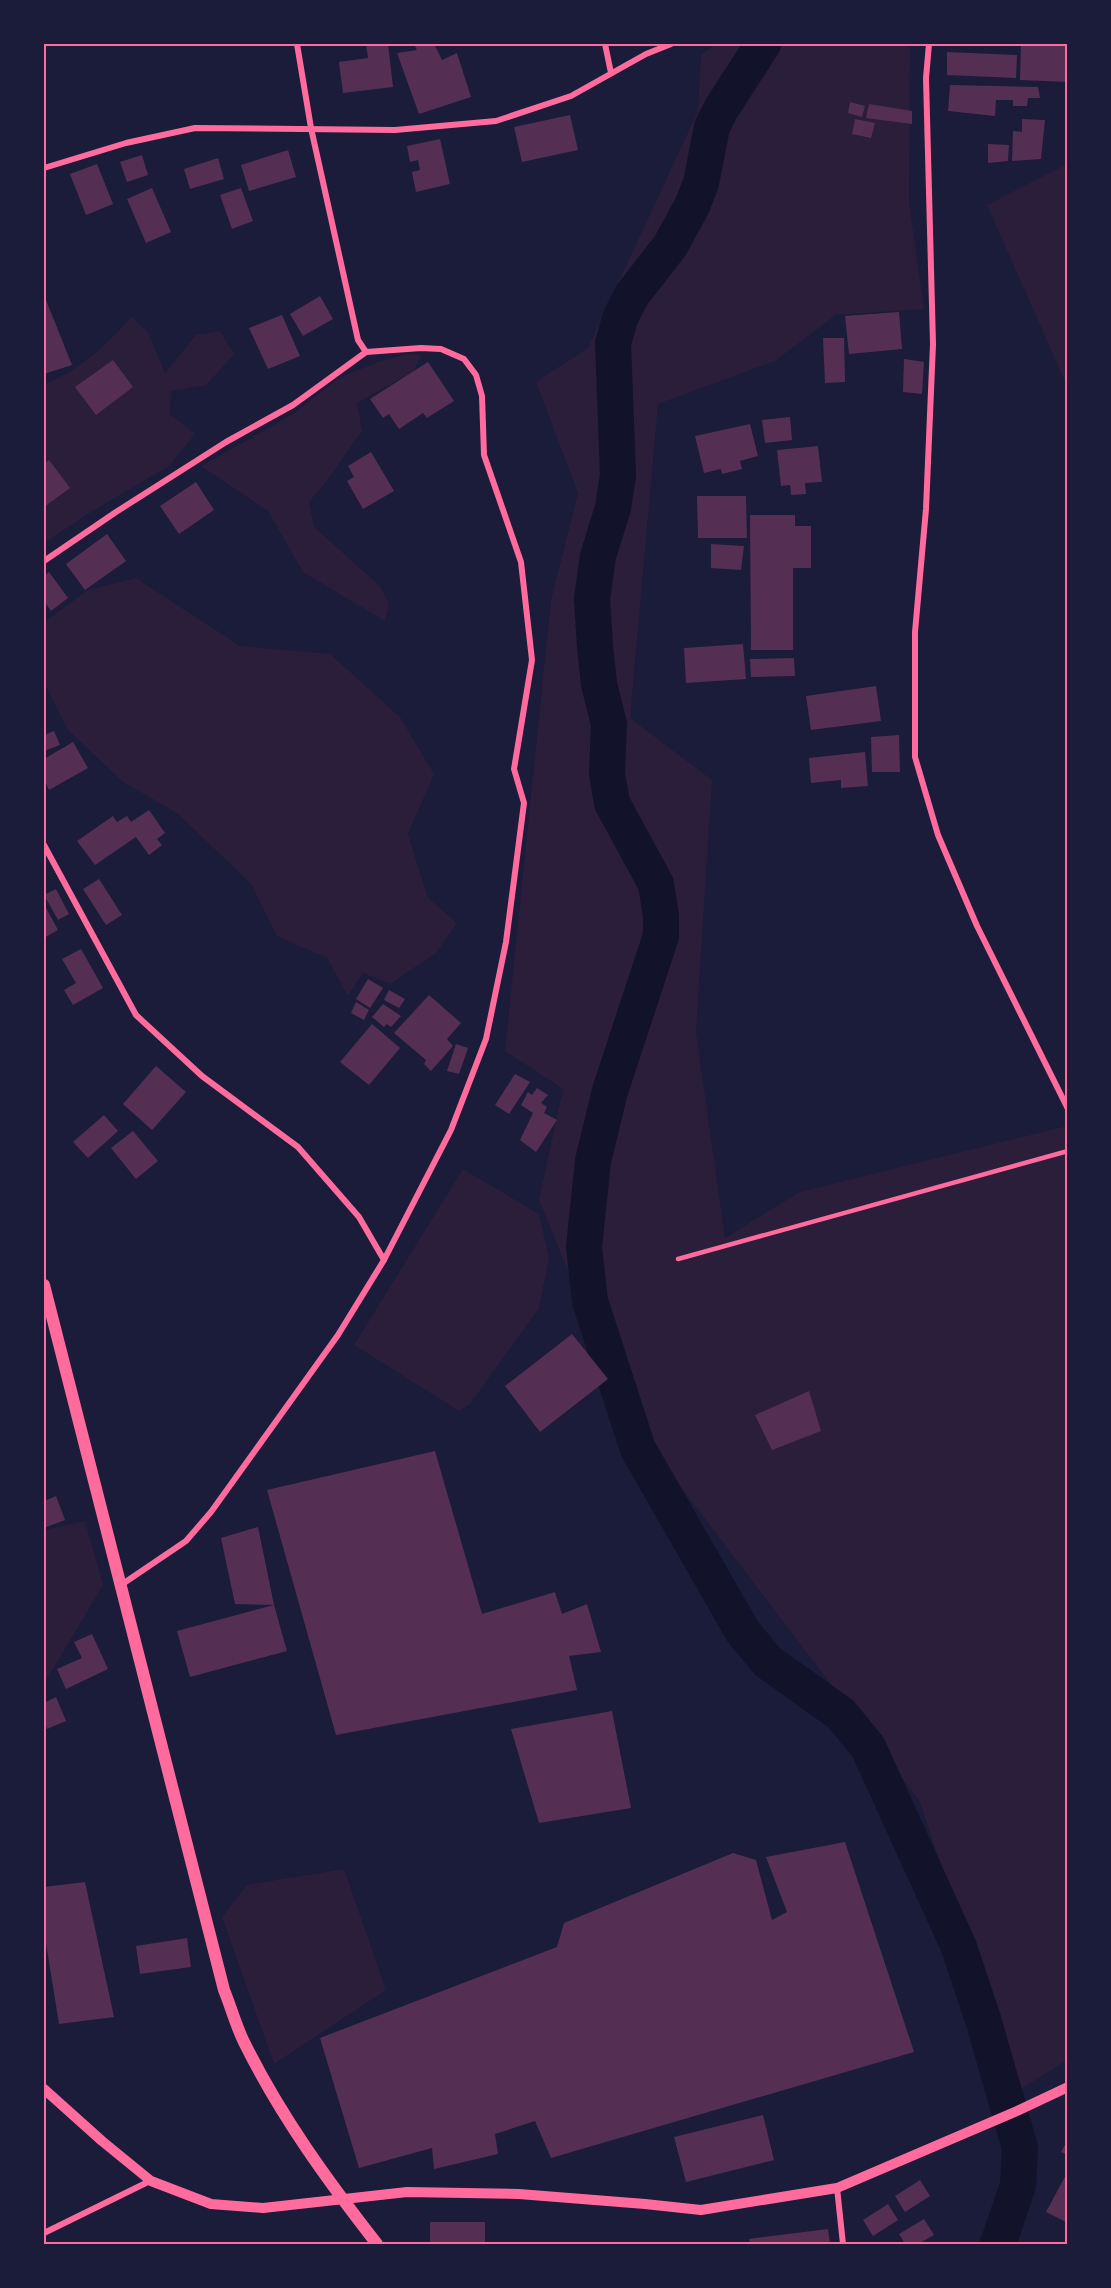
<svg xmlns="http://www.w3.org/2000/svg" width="1111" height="2288" font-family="Bitter,serif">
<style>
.green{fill:#2a1e3b}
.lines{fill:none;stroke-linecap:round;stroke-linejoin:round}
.river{stroke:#12122b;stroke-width:36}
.building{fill:#542f53}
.service{stroke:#ff6b9d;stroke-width:4.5}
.minor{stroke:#ff6b9d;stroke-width:6}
.tertiary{stroke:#ff6b9d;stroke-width:10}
.secondary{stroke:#ff6b9d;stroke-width:12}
.neatline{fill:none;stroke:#ff6b9d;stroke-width:2}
</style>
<rect width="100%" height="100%" fill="#1b1b3a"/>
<g class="green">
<path d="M716,44h178l16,3 -1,155 15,107 -88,6 -61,46 -117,43 -28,314 82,62 -16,252 29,206 75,-46 267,-66v934l-52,33 -95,-291 -293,-386 -88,-216 24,-111 -58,-38 46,-451 27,-107 -42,-111 52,-34 110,-237 3,-56z"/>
<path d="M1067,164v222l-80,-181z"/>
<path d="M131,317l16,14 18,42 31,-38 24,-4 14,23 -28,31 -35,6 -1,23 25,20 -26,32 -78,46 -47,31v-159c34,-12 64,-40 87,-67z"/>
<path d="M408,354l13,1 -7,16 -57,32 5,28 -39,55 -14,16 5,25 66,59 9,18 -4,17 -82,-49 -35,-61 -67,-45 92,-52 46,-36 39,-16z"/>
<path d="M136,578l104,68 90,8 70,63 34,57 -26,60 20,64 29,25 -21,30 -46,31 -27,-11 -15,23 -21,-38 -50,-22 -26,-52 -74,-71 -54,-31 -55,-52 -24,-48v-60l44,-32z"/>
<path d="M463,1169l76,45 10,44 -10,50 -69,96 -11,7 -105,-66z"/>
<path d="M85,1521l18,64 -59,99v-154z"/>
<path d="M344,1869l42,121 -112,74 -52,-147 25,-32z"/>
</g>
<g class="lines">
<path class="river" d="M763,44l-42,65 -9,18 -11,56 -9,23 -22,40 -38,49 -11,21 -8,27 5,132 -5,33 -15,48 -6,43 3,48 4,37 10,40 -2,50 5,29 44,81 5,32v20l-51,155 -17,70 -9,86 6,54 48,148 105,183 25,30 73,52 27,33 91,200 24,72 37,129 -2,37 -20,59"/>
</g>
<g class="building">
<path d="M366,44h22l5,43 -50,6 -4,-31 29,-4z"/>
<path d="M414,44h20l8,16 15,-7 14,44 -52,17 -22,-61 20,-3z"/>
<path d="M1021,44h47v38l-48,-2z"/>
<path d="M947,52l70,3 -1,23 -69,-3z"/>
<path d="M950,85l88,2 2,11h-12l-1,8h-14v-6h-17l-1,16 -47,-5z"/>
<path d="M850,102l15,4 -3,11 -14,-4z"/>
<path d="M869,104l43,7v13l-46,-6z"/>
<path d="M570,115l8,35 -56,12 -8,-35z"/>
<path d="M855,119l20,4 -4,15 -19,-4z"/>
<path d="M1022,119l23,1 -4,39 -29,2 1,-30 9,1z"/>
<path d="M440,139l10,45 -34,8 -4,-20 8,-2 -2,-10 -8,2 -3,-16z"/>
<path d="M988,144l21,1 -1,16 -20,2z"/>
<path d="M288,150l8,27 -47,14 -8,-26z"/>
<path d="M142,155l6,20 -21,7 -7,-20z"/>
<path d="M218,158l6,21 -34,10 -6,-20z"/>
<path d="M97,164l16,40 -27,11 -16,-41z"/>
<path d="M152,188l19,44 -25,11 -19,-44z"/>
<path d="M241,188l12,33 -21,8 -12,-34z"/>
<path d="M44,295l28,70 -28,9z"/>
<path d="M320,296l13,23 -30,17 -13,-22z"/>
<path d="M899,312l3,37 -53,5 -4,-38z"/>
<path d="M282,315l18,41 -32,13 -19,-41z"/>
<path d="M823,338h21l1,44 -20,1z"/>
<path d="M904,359l20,3 -2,32 -19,-2z"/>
<path d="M113,360l20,27 -37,28 -21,-28z"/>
<path d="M428,362l26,39 -27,17 -4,-5 -24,16 -10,-15 -6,4 -13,-19z"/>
<path d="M790,417l2,23 -27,3 -3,-23z"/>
<path d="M750,424l8,32 -18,5 2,8 -20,5 -1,-5 -17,4 -9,-37z"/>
<path d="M818,446l4,36 -17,1 1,11 -15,1 -1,-10 -9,1 -4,-36z"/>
<path d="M371,452l23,39 -31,18 -16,-28 7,-4 -6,-11z"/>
<path d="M49,460l21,28 -26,19v-43z"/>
<path d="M196,482l18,28 -35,24 -19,-28z"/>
<path d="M697,496h49l1,42h-49z"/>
<path d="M750,515h45v11h16v42h-18v82h-42z"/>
<path d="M107,534l19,27 -41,29 -19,-26z"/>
<path d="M711,544l33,2 -3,24 -30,-2z"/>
<path d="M49,572l19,26 -17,13 -7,-10v-25z"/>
<path d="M743,644l3,35 -60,4 -2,-35z"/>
<path d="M794,658l1,18 -44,1 -1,-18z"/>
<path d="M876,686l5,35 -70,9 -5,-34z"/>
<path d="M54,731l6,14 -16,6v-16z"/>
<path d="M899,735l1,37h-28l-1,-35z"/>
<path d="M73,742l15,26 -39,22 -5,-11v-20z"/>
<path d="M865,752l3,34 -27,2v-8l-30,3 -2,-25z"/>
<path d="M149,810l16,23 -8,6 5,6 -13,10 -13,-18 -41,28 -18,-24 36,-25 4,6 10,-6 4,6z"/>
<path d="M99,879l23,36 -16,10 -23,-36z"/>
<path d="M56,889l13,25 -11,6 -14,-25z"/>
<path d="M44,904l14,26 -14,8z"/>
<path d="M81,949l22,39 -30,17 -9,-15 12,-7 -14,-24z"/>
<path d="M368,979l15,9 -13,20 -14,-9z"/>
<path d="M389,990l16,9 -6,9 -15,-8z"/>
<path d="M429,995l32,28 -14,16 6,7 -22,25 -7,-7 2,-4 -32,-27z"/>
<path d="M356,1002l13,8 -5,10 -13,-7z"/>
<path d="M383,1004l18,12 -10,11 -4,-3 -3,3 -12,-10z"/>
<path d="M372,1024l28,24 -31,37 -29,-23z"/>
<path d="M456,1044l12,4 -9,26 -12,-3z"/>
<path d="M156,1066l30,26 -34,38 -29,-26z"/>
<path d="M515,1074l15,8 -21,32 -14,-9z"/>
<path d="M537,1088l11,7 -7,8 6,4 -3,6 13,7 -21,32 -16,-12 13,-27 -12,-8 7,-13 4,3z"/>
<path d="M104,1115l14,16 -30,27 -15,-16z"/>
<path d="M133,1131l25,30 -22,18 -25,-31z"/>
<path d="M572,1334l36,45 -68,53 -35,-46z"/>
<path d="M809,1391l12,40 -49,19 -17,-35z"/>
<path d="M435,1451l47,163 73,-22 7,22 25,-10 14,48 -32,4 8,34 -241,45 -69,-245z"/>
<path d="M56,1496l9,24 -21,8v-27z"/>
<path d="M258,1527l16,78 -39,-1 -14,-66z"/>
<path d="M274,1605l13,46 -97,26 -13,-46z"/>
<path d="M92,1634l16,35 -42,20 -9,-20 25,-11 -8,-16z"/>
<path d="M56,1697l10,24 -19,8 -3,-9v-17z"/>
<path d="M612,1711l19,97 -92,15 -28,-94z"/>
<path d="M845,1842l69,210 -363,106 -16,-37 -40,13 3,20 -64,15 -2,-21 -73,20 -39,-130 237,-91 7,-24 169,-70 23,7 16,60 15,-8 -21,-55z"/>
<path d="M85,1882l29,135 -55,7 -15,-93v-44z"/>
<path d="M187,1938l4,29 -51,7 -4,-28z"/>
<path d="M763,2115l11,45 -88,22 -12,-45z"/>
<path d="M1068,2139v16l-7,-3z"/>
<path d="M1068,2171v52l-22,-11z"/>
<path d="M920,2180l10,16 -25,16 -10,-16z"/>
<path d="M888,2204l10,16 -25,16 -10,-16z"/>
<path d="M924,2219l10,16 -16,9h-13l-6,-10z"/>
<rect x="430" y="2222" width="55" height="22"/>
<path d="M828,2229l2,15h-80l-1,-5z"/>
</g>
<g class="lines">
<path class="service" d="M678,1259l390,-108"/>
<g class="minor">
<path d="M605,44l6,29"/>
<path d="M929,44l-3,34 7,266 -7,165 -11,123v125l23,78 39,91 91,183"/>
<path d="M44,168l82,-25 69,-15 200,2 101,-9 75,-25 75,-42 25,-10"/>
<path d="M44,561l72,-49 110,-70 67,-37 73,-53"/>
<path d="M44,845l92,170 66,61 96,71 61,70 25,43"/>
<path d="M121,1585l65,-44 25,-29 127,-177 46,-75 67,-130 35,-91 20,-97 18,-139 -10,-34 18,-109 -11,-98 -37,-107 -2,-59 -6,-21 -12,-16 -23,-10 -20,-1 -55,4 -8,-12 -47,-212 -14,-84"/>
<path d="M837,2188l6,56"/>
<path d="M44,2233l106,-52"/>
</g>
<path class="tertiary" d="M44,2089l58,52 49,40 60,23 52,4 144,-16 112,2 126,10 56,6 136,-22 180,-77 51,-24"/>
<path class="secondary" d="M44,1285l180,705c7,17 12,36 20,52 36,73 83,138 133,202"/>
</g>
<rect width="1111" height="2288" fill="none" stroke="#1b1b3a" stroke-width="90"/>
<rect x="45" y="45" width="1021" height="2198" class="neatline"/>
</svg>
